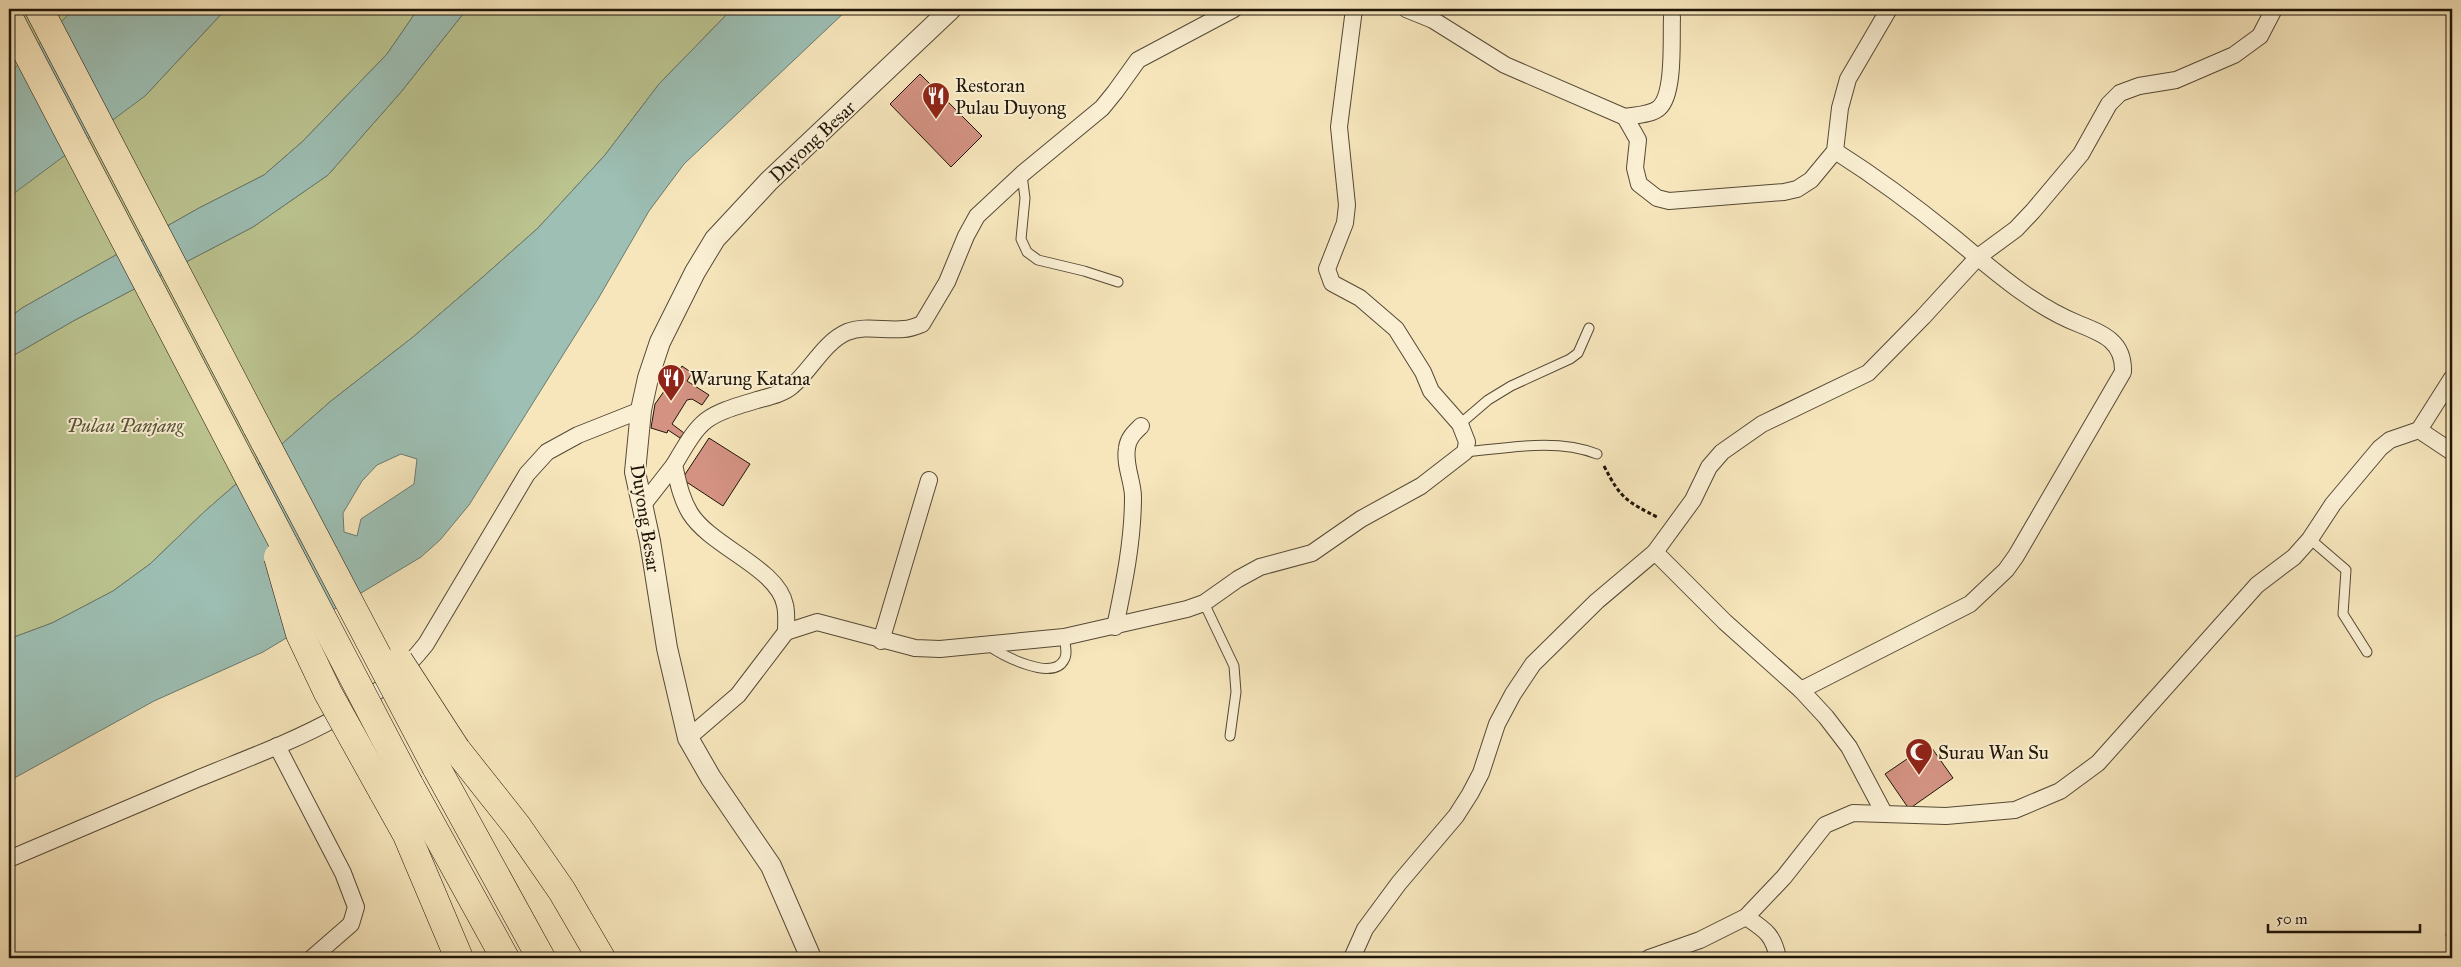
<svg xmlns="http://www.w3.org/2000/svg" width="2461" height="967" font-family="'IM FELL Great Primer',serif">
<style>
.green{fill:#bcc591;stroke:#6e6d4c}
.water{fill:#9dbfb4;stroke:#6b7b6f;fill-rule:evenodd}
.building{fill:#d39282;stroke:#1f1508}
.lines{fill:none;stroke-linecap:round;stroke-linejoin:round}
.service-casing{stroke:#554935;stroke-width:11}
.minor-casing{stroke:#554935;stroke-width:18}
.tertiary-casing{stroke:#554935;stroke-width:22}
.trunk-casing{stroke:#1f1508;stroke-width:29}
.path{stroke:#1f1508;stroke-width:3;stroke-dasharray:4 2.5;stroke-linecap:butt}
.service{stroke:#faefd3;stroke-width:9}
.minor{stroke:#faefd3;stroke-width:16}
.tertiary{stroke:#faefd3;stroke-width:20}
.trunk{stroke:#f7e6bc;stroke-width:28}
.trunk-bridge-casing{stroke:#1f1508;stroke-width:29;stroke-linecap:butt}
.trunk-bridge{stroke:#f7e6bc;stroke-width:28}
.labels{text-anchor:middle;stroke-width:4;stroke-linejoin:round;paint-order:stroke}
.poi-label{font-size:19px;fill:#1f1508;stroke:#faefd3;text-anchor:start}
.street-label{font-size:19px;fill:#1f1508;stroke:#faefd3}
.park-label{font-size:19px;font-style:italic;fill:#565338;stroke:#faefd3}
</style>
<rect width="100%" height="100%" fill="#f7e6bc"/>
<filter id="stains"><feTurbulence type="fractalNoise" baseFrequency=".004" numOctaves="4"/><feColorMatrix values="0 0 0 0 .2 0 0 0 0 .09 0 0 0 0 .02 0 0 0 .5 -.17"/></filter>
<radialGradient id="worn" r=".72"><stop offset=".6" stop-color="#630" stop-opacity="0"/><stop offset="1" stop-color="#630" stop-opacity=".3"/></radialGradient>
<g class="green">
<path d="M9,9h128l8,87 81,-87h192l-31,45 -84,87 -39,34 -65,33 -177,100 -13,10z"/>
<path d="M467,9h265l-73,75 -54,71 -67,73 -54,48 -71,61 -82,64 -127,111 -54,52 -37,27 -61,32 -43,16v-281l66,-38 178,-93 75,-52 73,-83z"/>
</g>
<g class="water">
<path d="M74,9h152l-81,87 -136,101v-123z"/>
<path d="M418,9h49l-66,83 -73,83 -75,52 -178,93 -66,38v-40l13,-10 177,-100 65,-33 39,-34 84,-87z"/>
<path d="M732,9h116l-164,155 -35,47 -51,88 -129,206 -29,35 -19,17 -158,95 -109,49 -145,80v-142l43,-16 61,-32 37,-27 54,-52 127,-111 82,-64 71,-61 54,-48 67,-73 54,-71zM401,454l16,5 -3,25 -53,35 -4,17 -13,-4 -1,-19 19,-32 15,-16z"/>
</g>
<g class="building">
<path d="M920,74l62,62 -31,31 -61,-63z"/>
<path d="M682,366l10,7 -5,8 22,14 -7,10 -10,-6 -5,1 -15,24 12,9 -4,5 -12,-8 -1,3 -16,-5 4,-24z"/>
<path d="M709,438l41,26 -27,42 -41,-27z"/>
<path d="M1929,744l24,34 -44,31 -24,-35z"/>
</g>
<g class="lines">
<defs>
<g id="service">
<path d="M1022,175l3,23 -4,41 6,13 11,8 46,11 34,11"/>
<path d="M1460,424l28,-24 23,-14 59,-27 8,-6 11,-25"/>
<path d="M1465,452c43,-4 92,-14 132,2"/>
<path d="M2310,539l36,31 -3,44 24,38"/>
<path d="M1204,603l30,63 2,26 -6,44"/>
<path d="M989,646c13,9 63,36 75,14 4,-6 1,-16 0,-23"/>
<path d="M2451,935l1,1"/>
</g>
<g id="minor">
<path d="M1406,9l27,11 72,45 120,52 13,23 -3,28 4,16 18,14 12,3 115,-9 13,-3 14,-9 24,-29 5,-43 8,-29 41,-70"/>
<path d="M1625,117c10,-2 26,-2 34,-9 16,-14 12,-70 13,-91"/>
<path d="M2419,430l33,22"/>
<path d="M674,465c28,-48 30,-49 83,-65 11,-3 26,-6 35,-14 19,-16 32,-44 55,-54 18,-7 38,-1 57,-3 6,0 13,-3 18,-5l25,-42 19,-46 11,-20 45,-42 80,-66 13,-16 23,-32 96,-51"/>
<path d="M642,506l32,-41c4,17 7,33 16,48 21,34 88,55 95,92 2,8 1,19 1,27"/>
<path d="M1655,552l70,70 76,68 25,27 23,30 35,66"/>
<path d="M1115,627c9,-43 18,-86 18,-130 0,-16 -9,-32 -6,-49 1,-10 8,-16 14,-22"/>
<path d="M881,641l48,-161"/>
<path d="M1801,690l169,-86 36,-34 10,-14 107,-184c1,-30 -19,-38 -44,-48 -48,-19 -88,-56 -127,-88 -38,-31 -76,-59 -117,-85"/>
<path d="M688,738l50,-43 48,-63 31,-10 98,26 25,1 124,-12 123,-28 17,-6 34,-24 22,-12 52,-14 49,-34 60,-33 44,-34 2,-10 -7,-18 -29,-33 -8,-19 -27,-43 -36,-31 -28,-15 -5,-14 18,-46 2,-18 -8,-78 15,-118"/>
<path d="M277,746l66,127 13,34 -5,17 -39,34"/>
<path d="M9,859c63,-27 125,-53 188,-80 82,-34 173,-63 229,-135l101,-170 20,-22 31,-17 63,-25"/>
<path d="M1746,917c19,13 27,17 32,41"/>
<path d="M1352,958l13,-29 34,-46 57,-67 14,-22 11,-21 16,-49 16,-30 20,-30 64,-63 58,-49 38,-52 16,-33 13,-15 40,-28 106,-51 55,-56 55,-60 38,-28 17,-18 48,-57 28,-50 11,-11 19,-7 37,-6 58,-25 26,-19 14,-27"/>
<path d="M1649,958l51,-18 46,-23 38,-40 41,-52 28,-12 93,3 69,-6 45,-19 38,-28 159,-178 37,-28 16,-18 23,-35 47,-56 10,-8 29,-10 33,-52"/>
</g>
<path id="tertiary" d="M811,958l-40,-92 -60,-88 -23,-40 -21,-90 -17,-107 -15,-69 6,-62 7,-32 12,-36 35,-70 20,-33 54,-58 182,-172"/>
<g id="trunk">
<path d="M39,9l218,418"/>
<path d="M456,749l61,77 45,65 39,67"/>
<path d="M436,767l105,191"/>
<path d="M409,784l96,174"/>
<path d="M383,792l24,43 52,123"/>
</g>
</defs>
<use href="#service" class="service-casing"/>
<use href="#minor" class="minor-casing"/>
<use href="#tertiary" class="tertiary-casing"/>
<use href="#trunk" class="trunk-casing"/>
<path class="path" d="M1604,466c17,33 22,35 55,52"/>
<use href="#service" class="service"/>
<use href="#minor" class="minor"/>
<use href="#tertiary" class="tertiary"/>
<use href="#trunk" class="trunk"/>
<defs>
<g id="trunk-bridge">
<path d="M9,18l400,766"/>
<path d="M257,427l179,340"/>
<path d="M278,557l22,77 28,59 55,99"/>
<path d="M399,661l57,88"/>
</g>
</defs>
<use href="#trunk-bridge" class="trunk-bridge-casing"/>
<use href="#trunk-bridge" class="trunk-bridge"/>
</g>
<defs>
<symbol id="restaurant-pin" viewBox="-11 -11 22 30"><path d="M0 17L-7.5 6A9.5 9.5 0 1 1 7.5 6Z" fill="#8f2418" stroke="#faefd3"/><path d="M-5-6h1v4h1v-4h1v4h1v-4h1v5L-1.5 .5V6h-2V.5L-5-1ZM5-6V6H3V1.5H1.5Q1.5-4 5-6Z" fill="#fff"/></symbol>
<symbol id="mosque-pin" viewBox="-11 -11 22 30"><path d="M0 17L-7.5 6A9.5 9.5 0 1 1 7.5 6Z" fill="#8f2418" stroke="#faefd3"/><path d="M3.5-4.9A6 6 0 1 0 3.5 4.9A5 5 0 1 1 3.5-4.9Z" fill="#fff"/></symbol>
</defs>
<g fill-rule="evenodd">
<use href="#restaurant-pin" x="920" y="80" width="32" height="43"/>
<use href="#restaurant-pin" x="655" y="362" width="32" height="43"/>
<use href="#mosque-pin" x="1903" y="736" width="32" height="43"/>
</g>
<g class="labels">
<g class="poi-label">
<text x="955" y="92">Restoran<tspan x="955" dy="22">Pulau Duyong</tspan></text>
<text x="690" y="385">Warung Katana</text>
<text x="1938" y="759">Surau Wan Su</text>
</g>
<g class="street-label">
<text transform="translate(812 141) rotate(-43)" y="7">Duyong Besar</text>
<text transform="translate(646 518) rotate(81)" y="7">Duyong Besar</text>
</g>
<g class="park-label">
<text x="125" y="432">Pulau Panjang</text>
</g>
</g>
<rect width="2461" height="967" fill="none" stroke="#f7e6bc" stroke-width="30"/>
<rect x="10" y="10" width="2441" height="947" fill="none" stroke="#1f1508" stroke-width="2.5"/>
<rect x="15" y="15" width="2431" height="937" fill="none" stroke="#1f1508"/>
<path d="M2268 924v8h152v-8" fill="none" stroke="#1f1508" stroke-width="2.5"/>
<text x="2276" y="924" font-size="15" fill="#1f1508" stroke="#faefd3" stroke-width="4" paint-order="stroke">50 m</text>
<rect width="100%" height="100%" filter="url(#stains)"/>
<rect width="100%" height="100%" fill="url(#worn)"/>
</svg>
